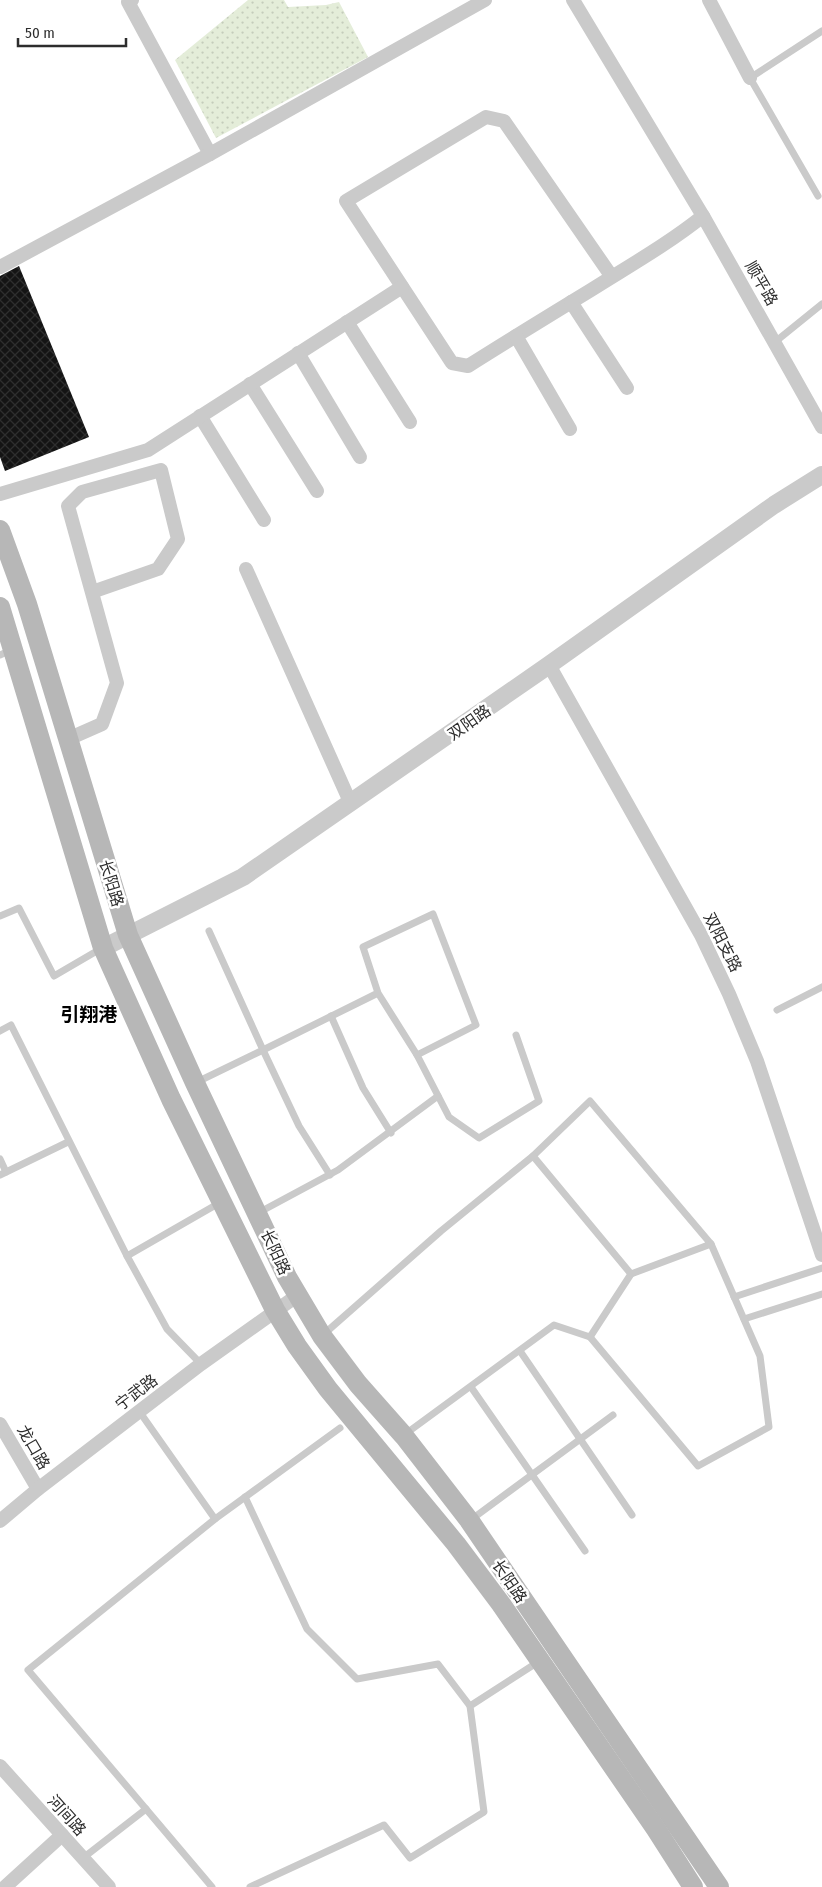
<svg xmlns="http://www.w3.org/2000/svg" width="822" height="1887" font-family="'Fira Sans Condensed','Noto Sans SC',sans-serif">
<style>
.grass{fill:url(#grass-dots)}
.building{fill:url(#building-cross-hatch)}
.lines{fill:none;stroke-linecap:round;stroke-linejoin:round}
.service{stroke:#cacaca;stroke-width:7}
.minor{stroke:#cacaca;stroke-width:14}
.tertiary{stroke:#cacaca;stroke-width:18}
.secondary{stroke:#b7b7b7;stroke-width:20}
.labels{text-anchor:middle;stroke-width:5;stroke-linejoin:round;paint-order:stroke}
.street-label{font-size:16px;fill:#2d2d2d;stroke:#fff}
.quarter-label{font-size:19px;font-weight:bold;fill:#000;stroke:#fff}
</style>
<defs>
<pattern id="grass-dots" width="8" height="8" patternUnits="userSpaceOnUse" patternTransform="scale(1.25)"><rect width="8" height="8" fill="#e4edd9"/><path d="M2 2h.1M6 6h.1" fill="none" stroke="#c4ccbb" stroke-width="1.8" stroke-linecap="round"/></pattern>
<pattern id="building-cross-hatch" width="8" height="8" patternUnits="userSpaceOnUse" patternTransform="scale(1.25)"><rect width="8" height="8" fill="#141414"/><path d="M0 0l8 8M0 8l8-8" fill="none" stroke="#2e2e2e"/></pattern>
</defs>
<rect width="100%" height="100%" fill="#fff"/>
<path class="grass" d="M248,0h36l4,7 38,-2 13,-3 29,55 -152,81 -41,-78z"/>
<path class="building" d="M19,266l70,171 -84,34 -5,-14v-181z"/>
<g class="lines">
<g class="service">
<path d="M818,196l-68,-118 72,-47"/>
<path d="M775,342l47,-38"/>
<path d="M0,655l11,-5"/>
<path d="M0,916l19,-8 35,68 48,-28"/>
<path d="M777,1010l45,-23"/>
<path d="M331,1016l32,72 28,45"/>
<path d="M0,1031l11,-6 116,231 94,-54"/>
<path d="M417,1055l32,62 30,21 60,-37 -23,-66"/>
<path d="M197,1082l66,-32 -54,-119"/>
<path d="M533,1156l57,-55 121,143 -80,30"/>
<path d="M0,1159l6,13"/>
<path d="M0,1175l68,-33"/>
<path d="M330,1175l-31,-49 -36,-76 115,-57 -15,-46 70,-33 43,111 -59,30 -39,-62"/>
<path d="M258,1213l80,-43 100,-74"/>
<path d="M127,1256l40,73 34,35"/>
<path d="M734,1297l88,-29"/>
<path d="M744,1319l78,-25"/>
<path d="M324,1334l117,-103 92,-75 98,118 -41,63 -36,-12 -150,110"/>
<path d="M590,1337l108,129 71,-39 -9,-71 -49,-112"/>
<path d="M520,1351l112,164"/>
<path d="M471,1387l114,164"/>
<path d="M139,1411l76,108 125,-91"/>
<path d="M245,1497l62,132 50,50 81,-15 32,42"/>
<path d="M472,1519l141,-104"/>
<path d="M146,1809l66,78"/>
<path d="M83,1858l63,-49 -118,-139 187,-151"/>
<path d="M250,1887l134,-62 26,33 74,-46 -14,-106 68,-44"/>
</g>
<g class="minor">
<path d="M132,0l-4,2 82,152"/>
<path d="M573,0l130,216 119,211"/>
<path d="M709,0l41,78"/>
<path d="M0,267l210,-113 275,-154"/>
<path d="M612,277l-108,-156 -18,-4 -140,84 106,162 16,3c41,-26 82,-51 123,-76 38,-24 77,-46 112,-74"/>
<path d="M571,302l56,86"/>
<path d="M347,322l63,100"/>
<path d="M516,336l54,93"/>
<path d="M298,353l62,104"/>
<path d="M250,384l67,107"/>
<path d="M200,416l64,104"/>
<path d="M0,494l148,-44 254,-163"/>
<path d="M246,569l105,235"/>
<path d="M549,665l152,270 28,59 28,67 65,194"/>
<path d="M68,739l34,-15 15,-41 -49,-177 14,-14 79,-22 17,69 -20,30 -66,23"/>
<path d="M0,1424l38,65"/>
<path d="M0,1521l38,-32 163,-125 97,-69"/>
<path d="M0,1766l109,121"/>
<path d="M5,1887l57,-52"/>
</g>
<path class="tertiary" d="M103,948l140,-71 306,-212 225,-160 48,-30"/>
<g class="secondary">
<path d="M0,530l27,74 101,331 67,148 92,194 35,59 36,48 46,52 65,84 250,367"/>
<path d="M0,607l103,341 68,151 104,211 22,36 31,43 128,155 45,60 155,225 37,58"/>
</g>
</g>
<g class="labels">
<g class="street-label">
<text transform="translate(762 283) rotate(60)" y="6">顺平路</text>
<text transform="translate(469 722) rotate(-35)" y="6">双阳路</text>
<text transform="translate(112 883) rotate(73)" y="6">长阳路</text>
<text transform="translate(723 942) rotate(63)" y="6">双阳支路</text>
<text transform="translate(276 1252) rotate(65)" y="6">长阳路</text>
<text transform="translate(136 1392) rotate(-37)" y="6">宁武路</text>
<text transform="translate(34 1447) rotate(60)" y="6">龙口路</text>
<text transform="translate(510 1581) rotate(56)" y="6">长阳路</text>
<text transform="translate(67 1815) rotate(48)" y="6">河间路</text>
</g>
<g class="quarter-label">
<text x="89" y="1021">引翔港</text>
</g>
</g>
<path d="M18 38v8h108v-8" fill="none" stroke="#2d2d2d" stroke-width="2.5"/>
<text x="25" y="38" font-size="15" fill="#2d2d2d" stroke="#ffffff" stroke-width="4" paint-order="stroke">50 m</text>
</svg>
